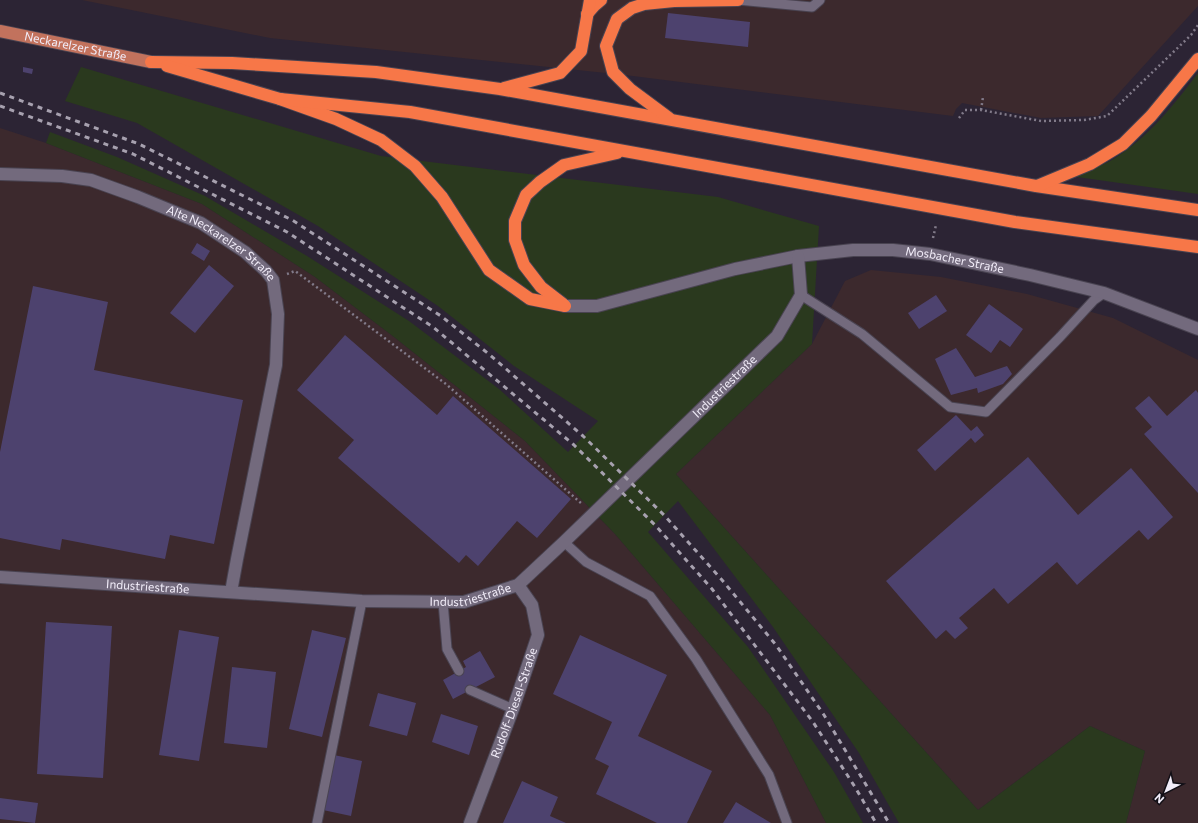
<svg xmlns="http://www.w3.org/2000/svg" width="1198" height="823" font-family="Commissioner,sans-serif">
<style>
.commercial{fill:#3c292d}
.green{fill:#2a391e}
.building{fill:#4d426e}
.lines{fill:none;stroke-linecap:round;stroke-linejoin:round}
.lane-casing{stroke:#494351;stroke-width:11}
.street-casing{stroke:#494351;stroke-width:14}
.secondary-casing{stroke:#494351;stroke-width:14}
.primary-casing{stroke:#494351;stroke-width:14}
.highway-casing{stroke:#494351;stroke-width:14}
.path{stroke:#827b8a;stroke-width:2.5;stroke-dasharray:2 3;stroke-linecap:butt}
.lane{stroke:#736a7d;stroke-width:9}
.street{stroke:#736a7d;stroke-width:12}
.secondary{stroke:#736a7d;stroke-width:12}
.primary{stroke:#c2725d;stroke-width:12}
.highway{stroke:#f77748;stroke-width:12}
.rail{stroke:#a7a1af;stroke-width:3;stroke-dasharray:5 5;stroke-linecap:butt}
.labels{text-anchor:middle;stroke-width:3.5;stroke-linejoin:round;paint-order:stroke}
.street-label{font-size:12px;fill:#f2edf9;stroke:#120f16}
</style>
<rect width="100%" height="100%" fill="#2c2434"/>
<g class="commercial">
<path d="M82,0h1116v6l-100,110 -57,2 -79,-15 -6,6 -3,7 -328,-41 -355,-37z"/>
<path d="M0,128l46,15 156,61 113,73 79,60 131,104 90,93 155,181 56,108h-826z"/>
<path d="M871,270l70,7 86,17 86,24 85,42v463h-72l19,-72 -55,-25 -112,84 -302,-336 136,-130 33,-63z"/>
</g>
<g class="green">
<path d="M81,67l300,89 337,41 101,29 -7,118 -136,130 302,336 112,-84 55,25 -19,72h-227l-40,-70 -86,-126 -95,-126 -30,31 100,115 86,125 29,51h-37l-56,-108 -155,-181 -90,-93 -131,-104 -79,-60 -113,-73 -156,-61 4,-11 67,25 88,39 102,60 102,65 90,68 69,63 30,-31 -84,-55 -76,-60 -120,-80 -181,-103 -72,-22z"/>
<path d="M1198,73v121l-121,-17c10,-9 24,-10 35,-17 36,-22 61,-54 86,-87z"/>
</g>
<g class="building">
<path d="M668,13l82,9 -2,25 -83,-9z"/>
<path d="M23,67l10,2 -1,5 -9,-2z"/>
<path d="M197,243l13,8 -6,10 -13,-8z"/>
<path d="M209,265l25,21 -39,47 -25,-20z"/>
<path d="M33,286l75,16 -14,68 149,30 -29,144 -44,-9 -5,24 -103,-20 -2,11 -60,-12v-86z"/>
<path d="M936,295l11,16 -28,18 -11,-16z"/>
<path d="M989,304l34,25 -13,18 -10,-7 -9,13 -25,-18z"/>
<path d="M345,335l92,80 16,-19 118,103 -34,39 -20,-17 -39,45 -12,-11 -7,8 -121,-105 16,-18 -57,-50z"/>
<path d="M956,348l19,29 32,-11 5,8 -9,10 -25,9 -1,-5 -26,7 -16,-36z"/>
<path d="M1196,390l2,3v100l-54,-59 8,-7 -17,-19 14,-12 18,20z"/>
<path d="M956,415l15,16 6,-5 7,9 -9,8 -4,-5 -36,33 -18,-21z"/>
<path d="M1028,457l50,58 53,-47 42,49 -25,23 -9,-10 -62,55 -20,-23 -49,42 -14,-16 -35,30 9,10 -13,11 -9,-9 -10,9 -50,-58z"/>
<path d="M46,622l66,4 -9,152 -66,-4z"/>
<path d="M179,630l40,7 -20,124 -40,-6z"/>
<path d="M312,630l34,8 -24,99 -33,-8z"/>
<path d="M580,635l87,40 -29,61 74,35 -25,52h-30l-61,-29 13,-28 -14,-7 17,-37 -59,-28z"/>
<path d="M480,651l15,26 -42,22 -10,-19 23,-13 -3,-6z"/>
<path d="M232,667l44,5 -9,76 -43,-5z"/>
<path d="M378,693l38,10 -9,33 -38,-10z"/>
<path d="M441,714l37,12 -9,29 -37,-13z"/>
<path d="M334,755l28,6 -11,55 -28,-6z"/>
<path d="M522,781l36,16 -8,19 16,7h-63z"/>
<path d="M0,798l38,5 -3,20 -35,-4z"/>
<path d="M736,802l35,21h-48z"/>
</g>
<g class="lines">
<defs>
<g id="lane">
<path d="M738,0l74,7 8,-7"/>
<path d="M801,295l61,39 88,73 36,5 74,-75 34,-37 10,-7"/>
<path d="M564,542l22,20 64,34 46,63 73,116 18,48"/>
<path d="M443,602l4,47 12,22"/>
<path d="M470,690l43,19"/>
<path d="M317,823l45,-222"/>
</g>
<g id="street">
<path id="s1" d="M0,174l62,2 29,4 47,17 63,26 44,29 21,19 7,9 5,34 -2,51 -39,194 -6,33"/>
<path id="s2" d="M470,823l43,-114 25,-74 -6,-30 -14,-20"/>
</g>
<g id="secondary">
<path id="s3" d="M565,306h32l138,-37 63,-13 55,-6h40l37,4 100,21 74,18 94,36"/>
<path id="s4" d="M0,577l362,24 102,1 54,-17 46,-43 213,-206 24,-41 -3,-39"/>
</g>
<g id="primary">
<path id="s5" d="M0,31l151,31"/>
</g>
<g id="highway">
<path d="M587,14l7,-8 7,-6"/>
<path d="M151,62l81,1 144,9 124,17 536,97 162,24"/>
<path d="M167,66l113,33 56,20 45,21 34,26 27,31 47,73 41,29 35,7"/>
<path d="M504,88l56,-15 21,-22 9,-51"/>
<path d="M280,99l130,13 605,110 183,25"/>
<path d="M669,118l-39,-29 -17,-17 -7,-26 11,-27 15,-11 12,-4 30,-3 64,-1"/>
<path d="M1037,186l53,-22 33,-20 28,-28 47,-57"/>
<path d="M563,304l-22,-17 -17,-22 -9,-25v-19l11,-26 14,-13 24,-17 53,-12"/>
</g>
</defs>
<use href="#lane" class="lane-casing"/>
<use href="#street" class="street-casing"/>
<use href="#secondary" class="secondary-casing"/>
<use href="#primary" class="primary-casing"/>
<use href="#highway" class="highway-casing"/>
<g class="path">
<path d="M981,110l2,-13"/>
<path d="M959,118l6,-8h16l60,11 43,-1 23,-4 84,-81 7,-10"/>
<path d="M933,238l3,-13"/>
<path d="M287,274l8,-3 151,113 136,120"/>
</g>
<use href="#lane" class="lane"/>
<use href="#street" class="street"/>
<use href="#secondary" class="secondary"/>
<use href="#primary" class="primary"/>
<use href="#highway" class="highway"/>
<g class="rail">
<path d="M0,93l139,51 153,76 149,96 49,39 93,81 81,79 58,65 54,65 48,70 65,108"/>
<path d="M0,106l133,48 154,78 146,95 141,118 81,80 57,64 101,133 42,65 21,36"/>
</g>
</g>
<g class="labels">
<g class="street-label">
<text dy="4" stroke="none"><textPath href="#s5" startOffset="77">Neckarelzer Straße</textPath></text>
<text dy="4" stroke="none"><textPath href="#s1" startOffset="237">Alte Neckarelzer Straße</textPath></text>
<text dy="4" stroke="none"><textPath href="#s3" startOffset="397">Mosbacher Straße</textPath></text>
<text dy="4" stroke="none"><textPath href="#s4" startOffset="808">Industriestraße</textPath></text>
<text dy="4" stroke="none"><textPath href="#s4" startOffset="148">Industriestraße</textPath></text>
<text dy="4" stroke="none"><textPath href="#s4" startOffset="472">Industriestraße</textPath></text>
<text dy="4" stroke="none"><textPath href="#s2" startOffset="128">Rudolf-Diesel-Straße</textPath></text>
</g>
</g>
<g transform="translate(1166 791) rotate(222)" stroke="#120f16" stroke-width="3" paint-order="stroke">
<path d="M0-3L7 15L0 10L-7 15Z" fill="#f2edf9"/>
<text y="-6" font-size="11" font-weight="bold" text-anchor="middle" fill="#f2edf9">N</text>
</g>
</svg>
